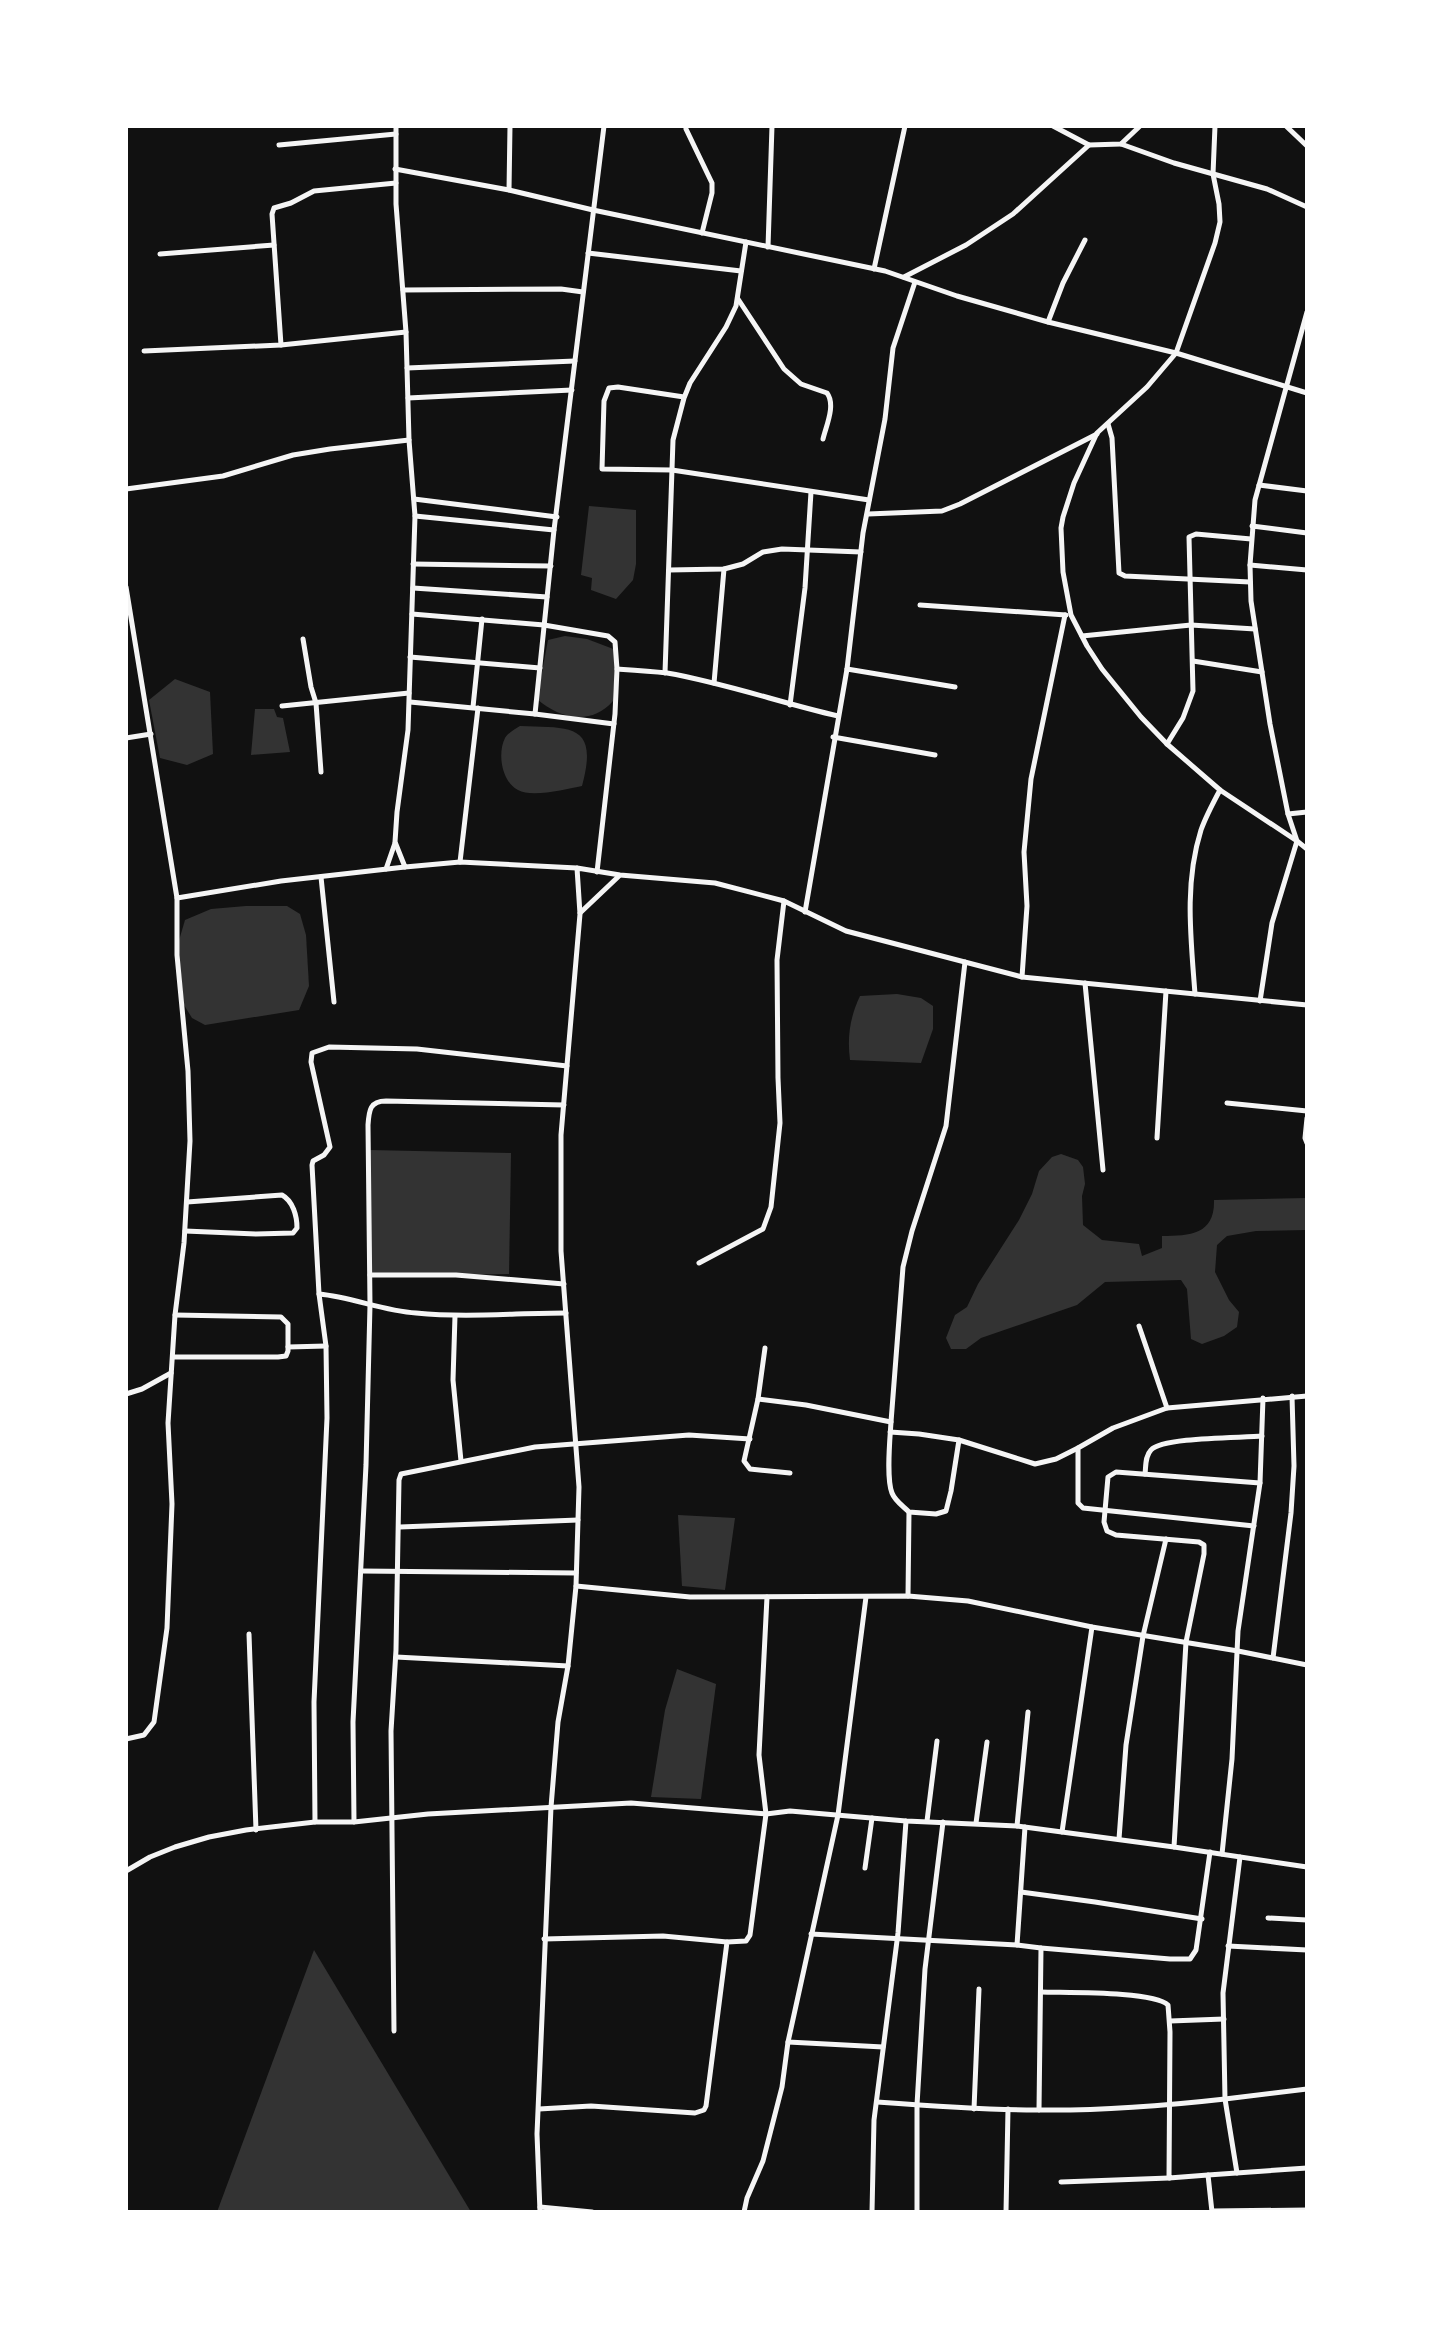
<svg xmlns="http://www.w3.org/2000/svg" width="1433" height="2338" font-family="'Fira Sans',sans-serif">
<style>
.water{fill:#333}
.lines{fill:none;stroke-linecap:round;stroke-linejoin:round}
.minor{stroke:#f5f5f5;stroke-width:5}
</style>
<rect width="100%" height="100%" fill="#111"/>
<g class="water">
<path d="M589,506l47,4v54l-3,16 -17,19 -25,-9 1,-12 -11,-3z"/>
<path d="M565,636l22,3 29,11 -3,51c-22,25 -53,18 -76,-2l11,-59z"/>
<path d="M175,679l35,13 3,62 -26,11 -27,-7 -11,-58z"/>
<path d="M255,709h19l3,8 6,1 7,34 -39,3z"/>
<path d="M520,726c51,2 79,-3 62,60 -16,3 -50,12 -64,4 -16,-8 -21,-36 -13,-52 3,-5 10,-9 15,-12z"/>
<path d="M246,906h41l13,8 6,21 3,51 -10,24 -94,15 -13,-7 -8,-13 -6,-61 7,-24 26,-11z"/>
<path d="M897,994l24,4 12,8v23l-12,34 -71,-3c-3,-23 0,-43 10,-64z"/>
<path d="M369,1150l142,3 -2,121 -138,2z"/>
<path d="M1061,1154l17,6 5,7 2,17 -3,12 1,29 19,15 37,4 3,12 20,-8v-12c29,0 53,-2 52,-36l93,-2 -1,32 -50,1 -29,5 -10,9 -2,27 14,28 10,12 -2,15 -13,9 -22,8 -11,-5 -4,-50 -6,-9 -76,2 -28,23 -96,33 -15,11h-15l-5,-11 9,-23 12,-8 11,-23 41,-64 13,-26 7,-23 13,-14z"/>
<path d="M678,1515l57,3 -10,72 -43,-4z"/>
<path d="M677,1669l39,15 -15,115 -50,-2 14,-87z"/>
<path d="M314,1950l157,262h-254z"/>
</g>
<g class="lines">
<g class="minor">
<path d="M396,126v78l10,128 3,108 6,76 -7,214 -11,82 -2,30 10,25 55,-5 117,6"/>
<path d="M1053,126l36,19"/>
<path d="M1215,126l-2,48 6,30 1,18 -5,21 -39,110 -29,34 -50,46 -23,50 -11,34 -2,11 2,44 8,43 16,31 15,23 39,48 26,27 53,46 77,51 -25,82 -12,78"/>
<path d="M1286,126l21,20"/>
<path d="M686,129l26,54v10l-10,40"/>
<path d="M1121,144l53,19 93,26 40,18"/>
<path d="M279,145l117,-11"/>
<path d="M395,169l114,21 84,20 292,61 72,25 91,26 128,31 131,40"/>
<path d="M509,190l1,-64"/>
<path d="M768,247l4,-121"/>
<path d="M588,253l153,18"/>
<path d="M160,254l114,-9"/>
<path d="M874,269l31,-143"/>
<path d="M904,277l62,-32 47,-31 76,-69 32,-1 19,-18"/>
<path d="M403,290l158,-1 22,3"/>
<path d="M738,299l46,70 17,15 26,9c9,12 -1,33 -4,46"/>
<path d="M1307,312l-52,188 -5,65 1,36 19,123 18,90 9,27 10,8"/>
<path d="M1048,322l15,-39 22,-43"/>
<path d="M281,345l-9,-131 2,-6 17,-5 23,-12 82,-8"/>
<path d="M144,351l137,-6 125,-13"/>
<path d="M407,368l168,-7"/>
<path d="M684,397l-66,-10 -9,1 -5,13 -2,68 70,1 197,30"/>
<path d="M408,398l164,-8"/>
<path d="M1108,424l4,14 7,135 6,3 125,6"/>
<path d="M1259,485l48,6"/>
<path d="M126,489l97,-13 70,-21 37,-6 79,-9"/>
<path d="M414,499l143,18"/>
<path d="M868,514l74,-3 18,-7 137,-70"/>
<path d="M415,516l139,14"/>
<path d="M1252,526l55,7"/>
<path d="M413,564l138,2"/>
<path d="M1250,565l57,5"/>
<path d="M669,570l55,-1 19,-5 20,-12 19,-3 79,3"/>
<path d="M126,587l51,311v57l11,116 2,70 -6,102 -9,72 -7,108 4,81 -5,124 -13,94 -10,13 -18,4"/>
<path d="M413,588l134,9"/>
<path d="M920,605l146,10"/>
<path d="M412,614l132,11 64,11 7,6 2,27"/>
<path d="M1082,636l109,-11 64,4"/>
<path d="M303,639l8,48 5,16 5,69"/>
<path d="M410,657l130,11"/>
<path d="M1193,661l69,11"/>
<path d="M847,669l108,18"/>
<path d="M665,673l8,-233 11,-42 6,-15 36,-56 10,-21 10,-64"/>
<path d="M714,683l10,-114"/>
<path d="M410,702l125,12 19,-184 50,-404"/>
<path d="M790,705l15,-117 6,-96"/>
<path d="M282,706l127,-13"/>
<path d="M473,707l9,-88"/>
<path d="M535,714l79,10"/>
<path d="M833,737l102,18"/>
<path d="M126,738l25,-4"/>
<path d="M1167,744l16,-26 10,-27 -4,-154 7,-3 55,5"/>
<path d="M1288,814l19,-2"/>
<path d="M460,862l18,-154"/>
<path d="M386,869l9,-26"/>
<path d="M597,872l18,-158 2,-45c16,1 33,2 50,4 58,10 114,30 171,43"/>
<path d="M321,877l13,125"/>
<path d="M177,898l104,-17 124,-14"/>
<path d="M805,912l42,-243 16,-136 22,-114 8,-71 22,-66"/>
<path d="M580,913l39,-37"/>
<path d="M1022,977l5,-71 -3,-54 7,-73 34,-164"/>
<path d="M1085,983l18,187"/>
<path d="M1195,994c-4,-55 -11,-110 6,-164 5,-14 12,-27 19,-40"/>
<path d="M1227,1103l80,8"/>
<path d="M1307,1118l-2,20 2,5"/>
<path d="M1157,1138l9,-147"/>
<path d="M185,1231l71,3 37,-1 4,-5c0,-12 -4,-27 -15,-33l-95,7"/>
<path d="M699,1263l64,-34 8,-22 9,-84 -2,-45 -1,-118 7,-59"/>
<path d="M370,1275h86l108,9"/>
<path d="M319,1294c33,3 64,17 97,19 50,5 100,0 150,0"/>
<path d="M455,1316l-2,64 8,81"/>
<path d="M1139,1326l28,82"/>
<path d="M288,1347l38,-1"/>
<path d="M765,1348l-7,51 -14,62 6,8 40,4"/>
<path d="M173,1357h105l8,-1 2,-5v-27l-7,-7 -106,-2"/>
<path d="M126,1394l16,-5 29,-16"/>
<path d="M758,1399l48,6 85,17"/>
<path d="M890,1432l29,2 40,6 -8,51 -5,20 -10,3 -27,-2c-6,-6 -14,-11 -17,-19 -6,-15 -2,-54 -1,-71l12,-155 9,-36 34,-105 19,-164"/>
<path d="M959,1440l76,24 21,-5 22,-11"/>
<path d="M1145,1474c1,-8 0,-18 6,-24 11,-13 90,-12 111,-14"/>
<path d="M1260,1483l-144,-11 -8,5 -4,45 3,9 9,4 83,7 5,3v9l-18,88 -12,205 133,20"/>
<path d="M1254,1526l-171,-18 -5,-5v-55l35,-20 54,-20 140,-12"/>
<path d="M400,1527l178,-7"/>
<path d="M361,1571l215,2"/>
<path d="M576,1586l114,11 218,-1 60,5 124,26 146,24 69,14"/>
<path d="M908,1596l1,-84"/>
<path d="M249,1634l7,196"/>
<path d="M396,1657l172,9"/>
<path d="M1273,1658l18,-145 3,-47 -2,-70"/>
<path d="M927,1821l10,-80"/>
<path d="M315,1822l-1,-120 13,-284 -1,-72 -7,-52 -7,-129 1,-4 11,-6 6,-8 -19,-85 1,-9 17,-6 88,2 150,17"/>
<path d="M354,1822l-1,-100 13,-257 4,-160 -2,-180c1,-15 2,-24 18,-24l178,4"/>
<path d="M976,1823l11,-81"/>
<path d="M1017,1826l11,-114"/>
<path d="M1062,1832l30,-205"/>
<path d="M1119,1839l7,-94 17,-109 23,-97"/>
<path d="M1222,1854l10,-95 6,-128 22,-148 3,-85"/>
<path d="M865,1868l7,-50"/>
<path d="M126,1871l24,-14 25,-10 34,-10 37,-7 69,-8h39l74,-8 203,-11 135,11 24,-3 116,10 111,5 157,21"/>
<path d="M1021,1892l74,10 107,17"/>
<path d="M1268,1918l39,2"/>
<path d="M811,1934l206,11 8,-118"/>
<path d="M544,1939l119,-3 64,6"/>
<path d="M1017,1945l24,3 -2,162"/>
<path d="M1228,1946l79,4"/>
<path d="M1041,1948l129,11h20l6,-9 14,-98"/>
<path d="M1041,1992c24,1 112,-1 127,13l2,27 -1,146 39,-3 4,37"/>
<path d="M1170,2021l54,-2"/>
<path d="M394,2031l-3,-300 5,-81 3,-170 2,-6 134,-27 154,-12 61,4"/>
<path d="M788,2042l95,5"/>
<path d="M877,2102c53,4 106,8 159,8 63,1 127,-4 189,-11l-2,-106 17,-136"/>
<path d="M539,2109l52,-3 104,7 9,-3 2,-4 21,-164 19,-1 4,-6 16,-121 -7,-59 8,-158"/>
<path d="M974,2109l5,-120"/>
<path d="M1237,2173l-12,-74 82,-10"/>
<path d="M1208,2175l99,-7"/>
<path d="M1061,2182l108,-4"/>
<path d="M540,2207l52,5"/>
<path d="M1212,2211l95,-1"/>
<path d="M540,2212l-3,-78 14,-327 7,-85 10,-56 8,-80 3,-99 -18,-236v-116l19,-221 -3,-46 43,7 95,8 69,18 62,30 176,46 285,28"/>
<path d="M744,2212l3,-14 16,-37 19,-74 6,-45 50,-227 28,-218"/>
<path d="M872,2212l2,-92 24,-187 8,-112"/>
<path d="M917,2212v-107l8,-136 18,-147"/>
<path d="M1006,2212l2,-103"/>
</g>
</g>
<rect width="1433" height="2338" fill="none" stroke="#ffffff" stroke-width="256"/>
</svg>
